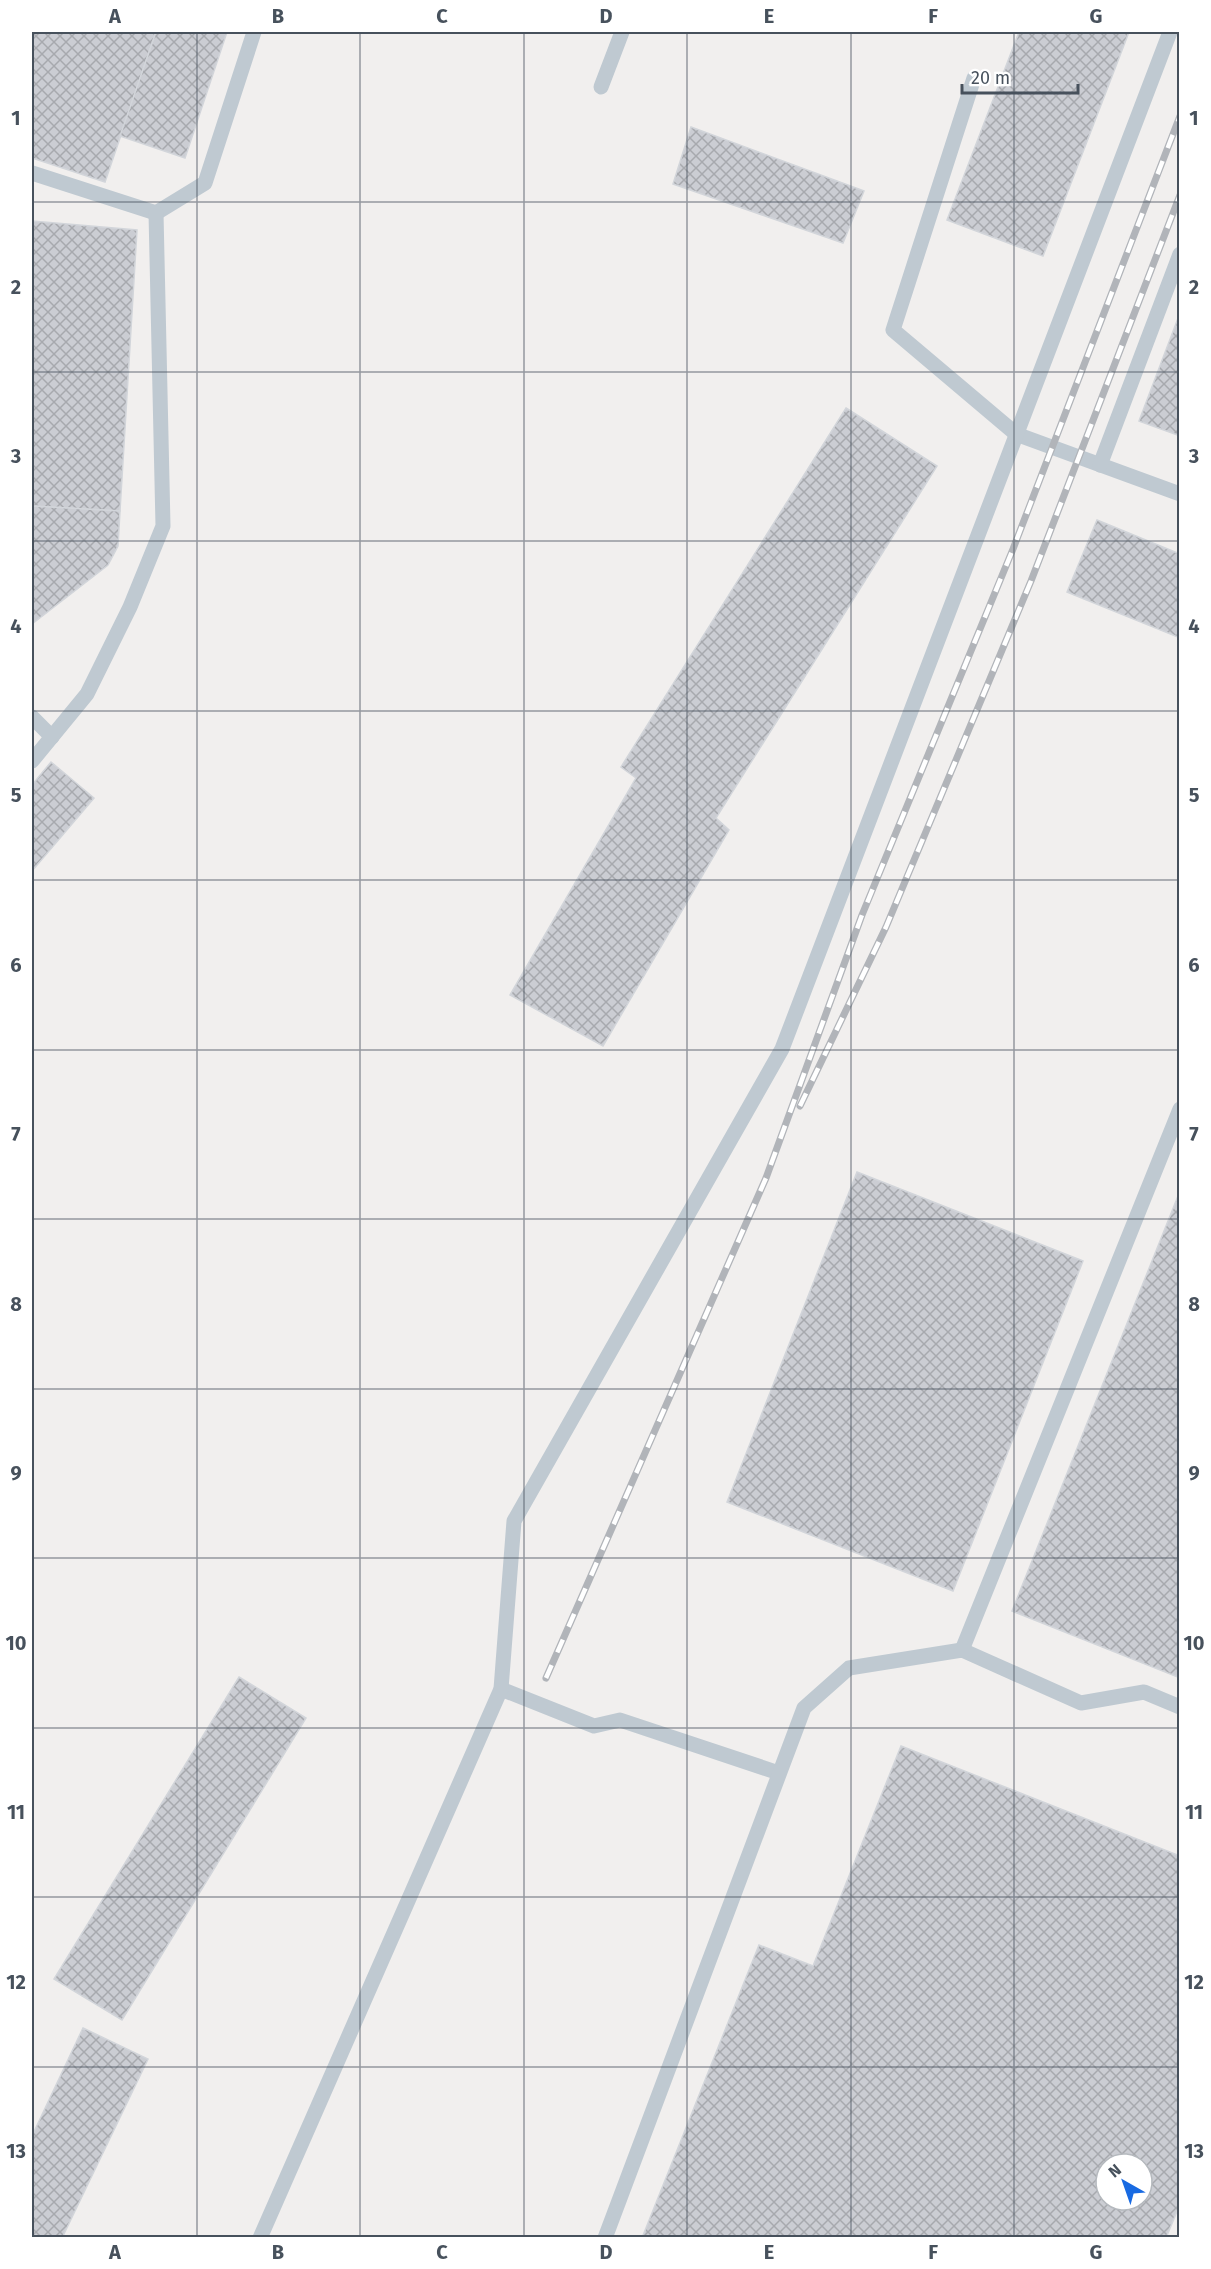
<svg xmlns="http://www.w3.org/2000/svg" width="1211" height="2269" font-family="'Fira Sans',sans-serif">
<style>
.building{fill:url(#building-cross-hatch);stroke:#d2d5da;stroke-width:1.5;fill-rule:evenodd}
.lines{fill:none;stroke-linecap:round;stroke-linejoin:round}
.service{stroke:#bfc9d1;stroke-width:15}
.rail-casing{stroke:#b1b4b9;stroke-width:7}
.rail{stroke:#fff;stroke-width:4.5;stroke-dasharray:14;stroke-linecap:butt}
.grid{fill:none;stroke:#47515c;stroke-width:1.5;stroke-opacity:0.55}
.neatline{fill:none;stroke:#47515c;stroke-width:2}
.grid-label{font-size:20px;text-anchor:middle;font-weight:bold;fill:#47515c}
</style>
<defs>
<pattern id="building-cross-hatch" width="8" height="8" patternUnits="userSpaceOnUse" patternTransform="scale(1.5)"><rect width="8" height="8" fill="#cbcdd3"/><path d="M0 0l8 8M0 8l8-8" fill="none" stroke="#a7a9ae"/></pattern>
</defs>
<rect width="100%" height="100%" fill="#f1efee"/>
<g class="building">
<path d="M32,32h124l-51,150 -73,-24z"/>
<path d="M156,32h71l-42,126 -65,-22z"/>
<path d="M1019,32h110l-86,224 -96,-36z"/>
<path d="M691,127l173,64 -21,52 -170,-59z"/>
<path d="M32,221l105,9 -17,281 -88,-5z"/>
<path d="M1180,313v123l-41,-15z"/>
<path d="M846,408l91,58 -221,352 13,12 -126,216 -93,-51 126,-217 -15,-11z"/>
<path d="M32,506l88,5 -2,35 -10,19 -76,59z"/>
<path d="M1097,520l83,34v84l-113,-46z"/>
<path d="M51,762l43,36 -62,73v-86z"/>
<path d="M857,1172l226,89 -130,330 -226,-89z"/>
<path d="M1180,1191v487l-168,-67z"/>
<path d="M239,1677l67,41 -184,302 -68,-41z"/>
<path d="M901,1746l279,110v348l-14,34h-524l117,-293 54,21zM1106,2164h36v36h-36z"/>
<path d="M83,2028l65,31 -86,179h-30v-102z"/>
</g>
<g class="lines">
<g class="service">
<path d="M974,78l-81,252 123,104 164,60"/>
<path d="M601,87l21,-55"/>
<path d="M32,173l124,40"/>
<path d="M156,213l49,-30 49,-151"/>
<path d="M1100,465l80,-211"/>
<path d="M32,717l20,20"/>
<path d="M32,761l55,-67 43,-87 33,-81 -7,-313"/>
<path d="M962,1650l218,-541"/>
<path d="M501,1689l93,37 26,-6 159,53"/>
<path d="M260,2238l241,-549 13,-168 268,-472 388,-1017"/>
<path d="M605,2238l199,-530 45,-40 113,-18 119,53 63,-11 36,15"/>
</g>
<defs>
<g id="rail">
<path d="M800,1106l86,-179 145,-346 149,-386"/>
<path d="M546,1678l220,-500 96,-263 151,-366 167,-433"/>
</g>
</defs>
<use href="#rail" class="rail-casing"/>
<use href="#rail" class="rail"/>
</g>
<path class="grid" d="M197,32v2206M360,32v2206M524,32v2206M687,32v2206M851,32v2206M1014,32v2206M32,202h1148M32,372h1148M32,541h1148M32,711h1148M32,880h1148M32,1050h1148M32,1219h1148M32,1389h1148M32,1558h1148M32,1728h1148M32,1897h1148M32,2067h1148"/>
<rect width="1211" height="2269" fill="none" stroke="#ffffff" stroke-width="66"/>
<g transform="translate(1124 2182) rotate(320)"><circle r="28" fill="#ffffff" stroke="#b5b9be" stroke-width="1.5"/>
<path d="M0-4.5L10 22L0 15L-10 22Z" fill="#186ae2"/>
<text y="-9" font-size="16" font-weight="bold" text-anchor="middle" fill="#47515c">N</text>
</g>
<path d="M962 84v9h116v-9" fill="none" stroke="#47515c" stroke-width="3"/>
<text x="971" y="84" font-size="18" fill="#47515c" stroke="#ffffff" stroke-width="4.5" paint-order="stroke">20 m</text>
<rect x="33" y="33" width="1145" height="2203" class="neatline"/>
<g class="grid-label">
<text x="115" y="23">A</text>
<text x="278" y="23">B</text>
<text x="442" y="23">C</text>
<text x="606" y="23">D</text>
<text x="769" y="23">E</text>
<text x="933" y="23">F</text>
<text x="1096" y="23">G</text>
<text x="16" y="125">1</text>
<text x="1194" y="125">1</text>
<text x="16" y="294">2</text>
<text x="1194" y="294">2</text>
<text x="16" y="463">3</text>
<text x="1194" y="463">3</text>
<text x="16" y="633">4</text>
<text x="1194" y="633">4</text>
<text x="16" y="802">5</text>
<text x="1194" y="802">5</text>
<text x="16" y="972">6</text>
<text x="1194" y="972">6</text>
<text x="16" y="1141">7</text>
<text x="1194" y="1141">7</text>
<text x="16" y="1311">8</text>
<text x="1194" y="1311">8</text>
<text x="16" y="1480">9</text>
<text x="1194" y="1480">9</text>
<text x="16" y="1650">10</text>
<text x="1194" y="1650">10</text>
<text x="16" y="1819">11</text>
<text x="1194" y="1819">11</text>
<text x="16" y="1989">12</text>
<text x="1194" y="1989">12</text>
<text x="16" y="2158">13</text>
<text x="1194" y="2158">13</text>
<text x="115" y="2259">A</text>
<text x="278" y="2259">B</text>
<text x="442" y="2259">C</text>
<text x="606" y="2259">D</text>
<text x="769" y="2259">E</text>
<text x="933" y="2259">F</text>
<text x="1096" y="2259">G</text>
</g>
</svg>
